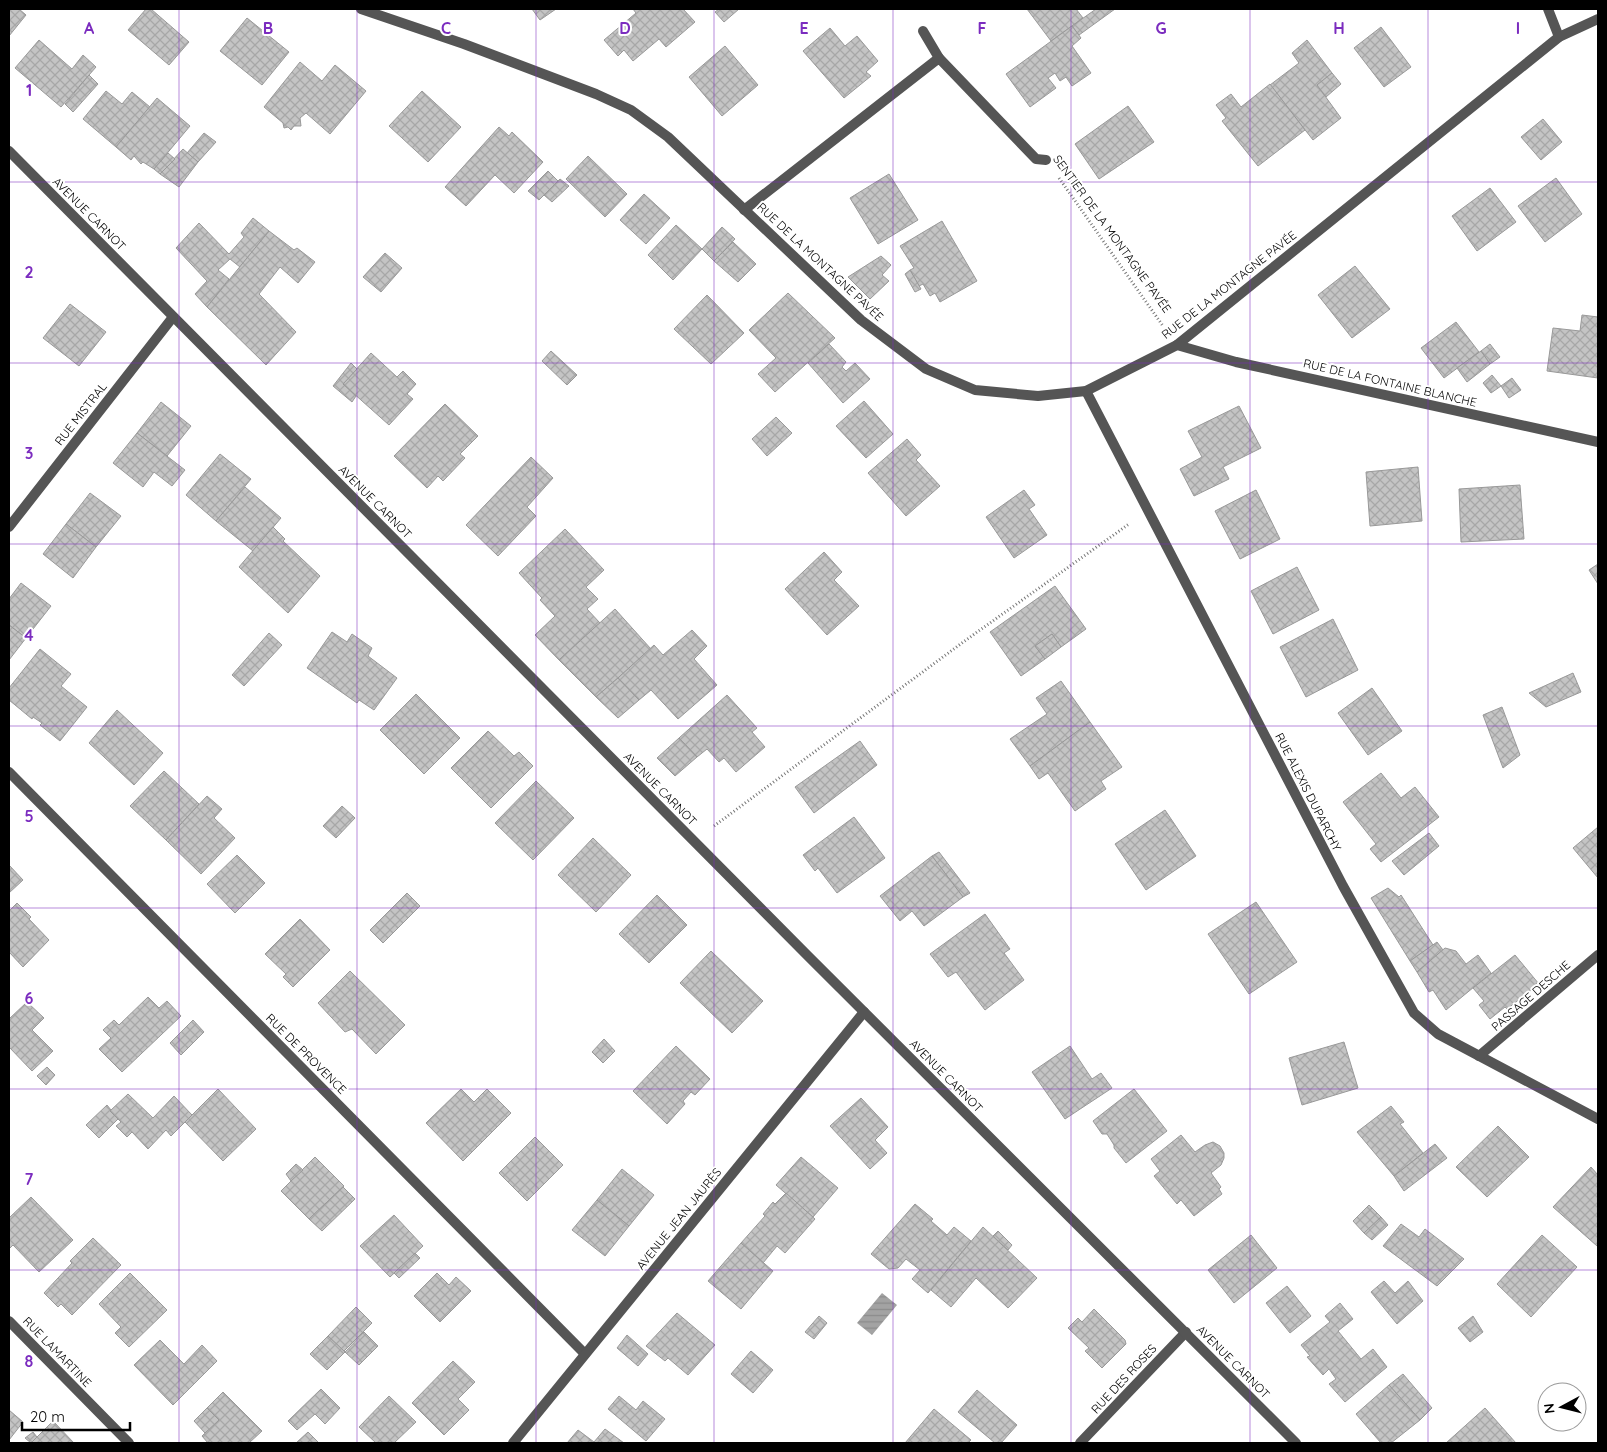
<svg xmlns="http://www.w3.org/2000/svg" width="1607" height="1452" font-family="Quicksand,sans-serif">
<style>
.water{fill:url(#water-rules)}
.building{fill:url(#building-cross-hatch);stroke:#999}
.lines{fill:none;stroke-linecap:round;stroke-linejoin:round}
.path{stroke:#777;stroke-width:3;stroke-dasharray:1 2.5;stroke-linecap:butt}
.service{stroke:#555;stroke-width:10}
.minor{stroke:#555;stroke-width:10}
.tertiary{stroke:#555;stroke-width:10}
.grid{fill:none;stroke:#7b2cbf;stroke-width:1;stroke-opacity:0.55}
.labels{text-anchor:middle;stroke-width:4;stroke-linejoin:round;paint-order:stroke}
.street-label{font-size:12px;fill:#000;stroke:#fff}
.grid-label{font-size:16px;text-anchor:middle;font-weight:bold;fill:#7b2cbf;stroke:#fff;stroke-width:4;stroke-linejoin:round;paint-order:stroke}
</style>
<defs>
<pattern id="water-rules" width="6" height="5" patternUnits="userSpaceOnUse" patternTransform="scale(1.25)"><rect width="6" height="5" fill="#a3a3a3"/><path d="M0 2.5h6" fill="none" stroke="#8b8b8b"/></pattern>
<pattern id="building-cross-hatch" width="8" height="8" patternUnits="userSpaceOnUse" patternTransform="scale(1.25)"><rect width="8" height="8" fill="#c4c4c4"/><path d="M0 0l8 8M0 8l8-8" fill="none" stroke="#a7a7a7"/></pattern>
</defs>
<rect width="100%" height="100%" fill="#fff"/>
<path class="water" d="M882,1293l15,12 -25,30 -15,-12z"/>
<g class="building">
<path d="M9,9h10l7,6 -17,21z"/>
<path d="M146,9h5l38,33 -20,23 -41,-35z"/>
<path d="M532,9h24l-16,11z"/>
<path d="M633,9h50l12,13 -29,25 -7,-8 -26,22 -9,-11 -6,6 -14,-16 32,-27z"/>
<path d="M719,9h20l-15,13 -9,-10z"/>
<path d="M1027,9h49l7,9 -32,23z"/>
<path d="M1096,9h19l-36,26 -7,-9z"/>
<path d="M247,18l42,34 -27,33 -42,-34z"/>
<path d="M1072,26l9,12 -9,8 19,27 -19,13 -6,-9 -6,4 -5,-8 -7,5 8,10 -26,19 -24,-33z"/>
<path d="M1381,27l30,40 -27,20 -30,-39z"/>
<path d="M830,28l15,18 12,-10 21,25 -12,11 5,4 -27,22 -41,-47z"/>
<path d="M39,40l33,29 11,-14 13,12 -35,40 -46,-39z"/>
<path d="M1307,40l25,33 -15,12 24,33 -28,22 -43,-55 29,-22 -7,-10z"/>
<path d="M725,46l33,39 -36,31 -33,-39z"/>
<path d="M300,62l22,19 13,-16 31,26 -36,43 -24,-21 -6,5 1,8h-7l-3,4 -3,-3 -4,1 -1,-5 -19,-16z"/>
<path d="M1332,73l9,11 -15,13 -9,-12z"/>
<path d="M89,75l9,9 -25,28 -8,-8z"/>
<path d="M1270,84l35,46 -47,36 -36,-45 4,-3 -10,-13 15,-11 10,13z"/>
<path d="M106,91l16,13 10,-12 18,15 -34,40 -33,-28z"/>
<path d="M422,91l39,36 -33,35 -39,-36z"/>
<path d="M157,98l33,28 -36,43 -11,-7 -2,2 -7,-8 -3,4 -15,-13z"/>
<path d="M1128,106l26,36 -55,37 -24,-35z"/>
<path d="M1543,119l19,23 -21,18 -20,-23z"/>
<path d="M499,127l10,9 3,-4 31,30 -29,31 -19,-18 -29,31 -21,-19z"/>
<path d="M204,133l12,9 -18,20 -11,-9z"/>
<path d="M183,149l15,13 -19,25 -19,-13z"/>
<path d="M168,153l7,6 -15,15 -6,-5z"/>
<path d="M588,156l39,38 -22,23 -39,-38z"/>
<path d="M548,171l10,10 -19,19 -11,-9z"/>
<path d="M889,174l29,46 -40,24 -28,-46z"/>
<path d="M1556,178l26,36 -37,28 -27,-36z"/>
<path d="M560,179l9,7 -17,16 -8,-7z"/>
<path d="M1490,188l26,34 -39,29 -25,-35z"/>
<path d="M644,194l26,24 -24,26 -26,-24z"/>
<path d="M253,218l16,13 -29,36 -10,-8 -12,11 11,9 -22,28 -12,-13 12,-13 -31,-33 23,-25 30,31 15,-17 -3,-4z"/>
<path d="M942,221l35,60 -37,21 -5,-9 -5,3 -7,-12 -4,2 -9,-16 4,-2 -14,-22z"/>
<path d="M676,225l26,24 -29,31 -25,-25z"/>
<path d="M722,227l13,12 -21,22 -12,-12z"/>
<path d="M269,231l25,19 3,-2 18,14 -17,21 -18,-16 -21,27 37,38 -30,33 -59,-58z"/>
<path d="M733,242l23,22 -18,18 -24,-21z"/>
<path d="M385,253l17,15 -21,24 -18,-15z"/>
<path d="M881,256l10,9 -9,10 7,6 -19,18 -22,-22z"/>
<path d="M1355,266l35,43 -38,29 -34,-43z"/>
<path d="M910,270l11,19 -6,3 -10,-18z"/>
<path d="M788,293l47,45 -60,54 -17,-18 18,-16 -27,-28z"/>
<path d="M707,295l37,38 -33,31 -37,-35z"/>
<path d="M70,304l36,28 -27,34 -36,-28z"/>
<path d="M1582,315l16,2v61l-51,-7 6,-43 27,3z"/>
<path d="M1456,322l23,30 -35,26 -23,-30z"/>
<path d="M829,344l17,18 -4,5 4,4 9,-8 15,16 -27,24 -35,-40z"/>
<path d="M1490,344l10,13 -10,7 -9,-13z"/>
<path d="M551,351l26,24 -10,10 -25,-24z"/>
<path d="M1481,351l9,13 -23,18 -10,-14z"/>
<path d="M371,353l26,24 6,-6 13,13 -9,10 6,5 -24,26 -46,-41z"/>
<path d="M351,363l6,6 -14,15 13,12 -4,6 -19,-16z"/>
<path d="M1492,375l9,11 -10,7 -8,-10z"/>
<path d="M1512,378l9,12 -12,8 -8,-12z"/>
<path d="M864,401l29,33 -27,24 -30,-32z"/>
<path d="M161,402l30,24 -24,30 -30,-23z"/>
<path d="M445,404l33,32 -18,18 5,4 -22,23 -5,-5 -11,12 -33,-32z"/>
<path d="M1239,406l22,42 -38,19 6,12 -35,17 -14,-27 22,-12 -14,-26z"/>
<path d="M776,417l16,16 -25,23 -15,-17z"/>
<path d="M137,433l48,37 -13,16 -18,-14 -11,15 -30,-24z"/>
<path d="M907,439l14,16 -5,5 24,26 -34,30 -38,-43z"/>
<path d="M220,454l31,25 -35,42 -30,-26z"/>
<path d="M531,457l22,21 -26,29 9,9 -38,40 -32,-31z"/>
<path d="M1418,467l4,54 -52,5 -4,-54z"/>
<path d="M1520,485l4,54 -63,3 -2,-53z"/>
<path d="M245,487l36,31 -28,33 -37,-30z"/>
<path d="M1024,490l11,15 -6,4 18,26 -33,23 -28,-41z"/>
<path d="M1256,490l24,49 -40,20 -25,-48z"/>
<path d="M90,493l31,23 -25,31 -30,-23z"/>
<path d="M66,524l30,23 -23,31 -30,-24z"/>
<path d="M273,527l12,12 -2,2 37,35 -32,37 -49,-46z"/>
<path d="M565,529l39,41 -18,17 12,12 -11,10 13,14 -41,37 -24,-25 20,-19 -15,-16 2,-2 -23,-25z"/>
<path d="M824,552l18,20 -8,8 25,26 -32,29 -42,-46z"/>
<path d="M1598,564v20l-9,-14z"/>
<path d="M1297,567l22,43 -46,24 -22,-43z"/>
<path d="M21,583l30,23 -25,32 -17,-13v-26z"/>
<path d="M1055,586l31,43 -25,18 -9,-13 -17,12 10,13 -24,17 -31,-44z"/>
<path d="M615,609l36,40 -55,48 -37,-37z"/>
<path d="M1333,619l25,51 -52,27 -26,-50z"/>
<path d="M9,625l17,13 -17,22z"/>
<path d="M692,630l15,16 -13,13 23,26 -39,34 -27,-29 -12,10 -21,-22 36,-33 9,10z"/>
<path d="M332,632l15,10 5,-8 20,14 -4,8 29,22 -23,32 -15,-10 -2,3 -50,-35z"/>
<path d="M269,633l13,12 -38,41 -12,-11z"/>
<path d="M1052,634l9,13 -16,12 -10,-13z"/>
<path d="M40,649l31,25 -10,12 26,21 -27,34 -20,-16 2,-2 -9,-6 -1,2 -23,-19v-12z"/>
<path d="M1573,673l8,19 -35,15 -17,-14z"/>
<path d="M618,678l21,22 -21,18 -22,-21z"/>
<path d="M1061,681l29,41 -60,44 -20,-27 37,-25 -11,-16z"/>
<path d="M1372,688l30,43 -34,24 -30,-42z"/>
<path d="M416,694l44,44 -36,36 -44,-44z"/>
<path d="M727,695l30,33 -5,4 13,15 -29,25 -12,-14 -5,4 -12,-13 -10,8 -18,-19z"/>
<path d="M1502,707l18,48 -17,13 -20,-53z"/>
<path d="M117,710l46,43 -29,32 -45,-42z"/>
<path d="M1090,722l32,45 -21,14 5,8 -31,22 -27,-38 -9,6 -9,-13z"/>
<path d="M488,731l26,25 5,-4 14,14 -42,42 -40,-40z"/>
<path d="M679,738l18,19 -22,19 -18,-18z"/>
<path d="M860,741l17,24 -63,48 -19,-26z"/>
<path d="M164,771l35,33 -33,36 -36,-34z"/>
<path d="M1381,773l20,25 14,-11 24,30 -58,45 -11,-13 6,-5 -33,-42z"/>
<path d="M536,781l38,37 -41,42 -38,-37z"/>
<path d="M207,796l15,13 -8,9 21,20 -34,36 -35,-34z"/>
<path d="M342,806l13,12 -19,20 -13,-12z"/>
<path d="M1165,810l31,46 -50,34 -31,-46z"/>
<path d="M854,817l31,41 -48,35 -19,-25 -3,3 -12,-16z"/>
<path d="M1598,827v51l-25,-30z"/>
<path d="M1429,833l10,13 -35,29 -12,-14z"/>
<path d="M593,838l38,37 -35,37 -38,-37z"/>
<path d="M939,852l31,41 -7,4 -31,-41z"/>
<path d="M237,855l28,28 -30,30 -28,-29z"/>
<path d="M932,856l31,41 -39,29 -12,-15 -12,10 -20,-25z"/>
<path d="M9,865l14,15 -14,13z"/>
<path d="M1388,888l11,9 2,-2 32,50 -23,16 -39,-63z"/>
<path d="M407,893l13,13 -37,37 -13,-13z"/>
<path d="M657,895l30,30 -38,38 -30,-29z"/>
<path d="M1256,902l41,60 -48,32 -41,-60z"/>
<path d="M17,903l14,14 -2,2 20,21 -26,27 -14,-15v-41z"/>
<path d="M985,914l25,35 -6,4 20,27 -39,30 -29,-38 -8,5 -18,-23z"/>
<path d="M300,919l30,31 -37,37 -10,-10 3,-3 -21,-20z"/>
<path d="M1437,942l6,8 -26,22 -7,-11z"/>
<path d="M1445,948l11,3 10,13 12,-9 13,18 -45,37 -13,-20 -4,2 -12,-20z"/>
<path d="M711,951l52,50 -31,32 -52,-50z"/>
<path d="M1515,955l24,29 -32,25 -2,-2 -15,12 -11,-14 5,-4 -11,-13z"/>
<path d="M350,971l55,54 -29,29 -24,-25 -7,3 -27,-29z"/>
<path d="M148,997l11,11 8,-7 14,15 -59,56 -23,-23 12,-11 -8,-8 11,-10 5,5z"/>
<path d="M27,1002l17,16 -12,12 21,21 -21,20 -23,-24v-28z"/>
<path d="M193,1020l11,12 -23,23 -11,-12z"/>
<path d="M604,1039l11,12 -12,12 -11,-11z"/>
<path d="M1344,1042l14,46 -56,17 -13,-47z"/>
<path d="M676,1046l34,33 -15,16 -4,-3 -8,9 2,3 -18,20 -34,-33z"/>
<path d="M1070,1046l22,33 9,-6 11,15 -47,31 -33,-47z"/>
<path d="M47,1067l8,8 -9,10 -9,-9z"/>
<path d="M218,1089l38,40 -33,32 -38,-39z"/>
<path d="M461,1089l13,13 13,-13 24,24 -48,48 -37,-38z"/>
<path d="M1134,1089l33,42 -41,32 -12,-15v-3l-7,-11h-5l-9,-13z"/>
<path d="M128,1094l25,24 21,-22 18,19 -21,21 -5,-6 -18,19 -16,-17 -5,5 -11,-11 5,-4 -11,-11z"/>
<path d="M861,1098l27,29 -13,13 12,13 -17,16 -40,-43z"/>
<path d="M107,1105l4,5 -1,1 8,8 -19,19 -13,-13z"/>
<path d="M1391,1106l13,16 -4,2 23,29 -29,23 -37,-44z"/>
<path d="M1498,1126l31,31 -42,40 -31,-30z"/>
<path d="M1181,1135l14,17 10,-7 8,-3 7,4 4,7v5l-3,7 -10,8 10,14 -2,2 3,5 -28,22 -13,-16 -4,4 -23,-28 6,-5 -9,-12z"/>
<path d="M535,1137l28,28 -36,36 -28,-28z"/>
<path d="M1435,1144l12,14 -43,33 -10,-15z"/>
<path d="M315,1157l29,29 -35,33 -28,-28z"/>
<path d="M801,1157l37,31 -25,29 -37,-32z"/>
<path d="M296,1164l7,6 -12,11 -5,-7z"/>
<path d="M1591,1167l7,8v70l-1,1 -44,-39z"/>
<path d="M622,1169l32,26 -25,31 -32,-26z"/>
<path d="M343,1187l12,12 -33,32 -13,-12z"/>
<path d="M786,1193l29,26 -30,34 -8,-7 -14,17 -22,-20 24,-27 -2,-2 10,-12 2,2z"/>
<path d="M31,1197l42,43 -34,32 -26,-27 -4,4v-31z"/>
<path d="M597,1200l32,26 -24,30 -33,-26z"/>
<path d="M915,1204l18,15 -2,2 16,14 7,-8 17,14 -43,52 -16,-14 8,-9 -14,-11 -8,9 -9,1 -18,-15z"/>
<path d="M1369,1205l12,12 -17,16 -11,-12z"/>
<path d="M394,1215l29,31 -33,31 -30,-31z"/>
<path d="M1381,1217l7,8 -16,15 -8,-7z"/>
<path d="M1401,1224l18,13 6,-8 39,30 -27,27 -54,-40z"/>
<path d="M983,1227l54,51 -29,30 -32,-30 -25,29 -20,-17z"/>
<path d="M998,1231l14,14 -4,5 -15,-14z"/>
<path d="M1251,1235l26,33 -43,35 -26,-33z"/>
<path d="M1542,1235l35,32 -46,50 -34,-33z"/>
<path d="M93,1238l28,27 -49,50 -11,-11 -3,3 -14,-14 28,-30 -2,-2z"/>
<path d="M741,1243l32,28 -32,38 -33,-28z"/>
<path d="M415,1253l5,5 -21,20 -5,-5z"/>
<path d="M130,1273l37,37 -38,37 -14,-14 6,-6 -22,-23z"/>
<path d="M437,1273l12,12 7,-8 15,14 -31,31 -26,-26z"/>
<path d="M1384,1281l11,12 13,-12 15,20 -26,23 -26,-32z"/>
<path d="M1287,1286l24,30 -21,17 -24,-30z"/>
<path d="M1340,1303l13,16 -15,12 23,28 12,-10 14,18 -42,35 -16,-18 7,-5 -7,-10 -6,6 -16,-18 3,-1 -9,-11 29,-23 -5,-6z"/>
<path d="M356,1307l16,16 -28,28 -16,-15z"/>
<path d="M1094,1309l31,31 1,4 -24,24 -17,-17 4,-3 -21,-20 10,-10 4,4z"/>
<path d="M677,1313l38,32 -27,30 -20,-17 -3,3 -19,-15z"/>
<path d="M819,1316l8,7 -13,16 -9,-7z"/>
<path d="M1473,1316l10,16 -13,10 -12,-14z"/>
<path d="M364,1332l14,14 -19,19 -14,-13z"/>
<path d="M627,1335l21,19 -10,12 -21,-18z"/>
<path d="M328,1336l17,16 -18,18 -17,-16z"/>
<path d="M160,1340l24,24 18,-19 15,16 -44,44 -39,-40z"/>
<path d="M751,1351l22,19 -20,23 -22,-19z"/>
<path d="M453,1361l22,21 -17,17 11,11 -25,25 -32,-32z"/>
<path d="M1403,1374l29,34 -12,12 -31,-35z"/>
<path d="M1389,1385l31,35 -29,23h-10l-25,-29z"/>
<path d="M321,1389l19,19 -15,16 -10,-10 -18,16 -9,-9z"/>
<path d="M977,1390l40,35 -16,18h-6l-37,-31z"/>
<path d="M223,1392l39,39 -13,12h-41l-6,-7 17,-16 -12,-12z"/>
<path d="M389,1396l27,26 -22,21h-18l-17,-16z"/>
<path d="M619,1396l17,14 7,-9 22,18 -19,22 -38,-32z"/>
<path d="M207,1408l12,12 -14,13 -11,-12z"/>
<path d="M1485,1408l31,35h-70z"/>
<path d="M934,1409l37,31 -3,3h-63z"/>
<path d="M9,1410l14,12 -14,18z"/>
<path d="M53,1421l21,22h-44l7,-6z"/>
<path d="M605,1429l19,14h-57l11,-13 16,12z"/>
<path d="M33,1432l4,5 -6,6 -6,-5z"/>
<path d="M308,1432l11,11h-23z"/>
</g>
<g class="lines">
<g class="path">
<path d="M1059,178l104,148"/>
<path d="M714,826l252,-186 163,-116"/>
</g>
<g class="service">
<path d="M923,31l16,27"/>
<path d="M744,210l195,-152 97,101 10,1"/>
</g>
<g class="minor">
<path d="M1548,9l11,28"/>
<path d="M1177,345l382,-308 39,-18"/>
<path d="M1086,391l257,495 71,127 24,21 160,85"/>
<path d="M9,527l164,-210"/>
<path d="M9,772l576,582"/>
<path d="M1479,1056l119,-101"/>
<path d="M9,1321l120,122"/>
<path d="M513,1443l351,-431"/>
<path d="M1080,1443l106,-111"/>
</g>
<g class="tertiary">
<path d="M361,9l103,35 132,50 35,16 37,27 193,183 65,49 49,21 63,6 48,-5 91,-46 59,17 362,80"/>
<path d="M9,151l799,805 488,487"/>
</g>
</g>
<path class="grid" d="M179,9v1434M357,9v1434M536,9v1434M714,9v1434M893,9v1434M1071,9v1434M1250,9v1434M1428,9v1434M9,182h1589M9,363h1589M9,544h1589M9,726h1589M9,908h1589M9,1089h1589M9,1270h1589"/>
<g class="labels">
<g class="street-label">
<text transform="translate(89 214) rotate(45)" y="4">AVENUE CARNOT</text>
<text transform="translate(1112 234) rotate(54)" y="4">SENTIER DE LA MONTAGNE PAVÉE</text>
<text transform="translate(820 262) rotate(43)" y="4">RUE DE LA MONTAGNE PAVÉE</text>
<text transform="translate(1229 285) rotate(-38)" y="4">RUE DE LA MONTAGNE PAVÉE</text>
<text transform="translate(1390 383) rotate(13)" y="4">RUE DE LA FONTAINE BLANCHE</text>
<text transform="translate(81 414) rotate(-52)" y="4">RUE MISTRAL</text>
<text transform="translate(375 502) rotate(45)" y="4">AVENUE CARNOT</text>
<text transform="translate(660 789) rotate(45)" y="4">AVENUE CARNOT</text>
<text transform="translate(1308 792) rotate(63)" y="4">RUE ALEXIS DUPARCHY</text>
<text transform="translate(1531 996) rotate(-41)" y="4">PASSAGE DESCHE</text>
<text transform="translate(306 1054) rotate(45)" y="4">RUE DE PROVENCE</text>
<text transform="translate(946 1076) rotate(45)" y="4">AVENUE CARNOT</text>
<text transform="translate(679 1219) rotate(-51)" y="4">AVENUE JEAN JAURÈS</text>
<text transform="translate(57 1352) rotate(46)" y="4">RUE LAMARTINE</text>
<text transform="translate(1233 1362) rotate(45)" y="4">AVENUE CARNOT</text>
<text transform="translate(1124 1379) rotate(-47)" y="4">RUE DES ROSES</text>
</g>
</g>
<g class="grid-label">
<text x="89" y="34">A</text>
<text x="268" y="34">B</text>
<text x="446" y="34">C</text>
<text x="625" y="34">D</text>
<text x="804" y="34">E</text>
<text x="982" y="34">F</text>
<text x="1161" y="34">G</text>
<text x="1339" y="34">H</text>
<text x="1518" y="34">I</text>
<text x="29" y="96">1</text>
<text x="29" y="278">2</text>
<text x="29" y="459">3</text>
<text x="29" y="641">4</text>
<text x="29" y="822">5</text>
<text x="29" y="1004">6</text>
<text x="29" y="1185">7</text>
<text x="29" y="1367">8</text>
</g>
<rect width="1607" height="1452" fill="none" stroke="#000000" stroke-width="20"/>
<g transform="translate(1562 1407) rotate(263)"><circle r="24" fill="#ffffff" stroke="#999999"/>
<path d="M0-4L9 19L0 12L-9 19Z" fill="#000000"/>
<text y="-8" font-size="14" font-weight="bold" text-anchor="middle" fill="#000000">N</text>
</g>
<path d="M22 1422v8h108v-8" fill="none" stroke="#000000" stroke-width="2.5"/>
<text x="30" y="1422" font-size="15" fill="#000000" stroke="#ffffff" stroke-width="4" paint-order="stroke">20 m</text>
</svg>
